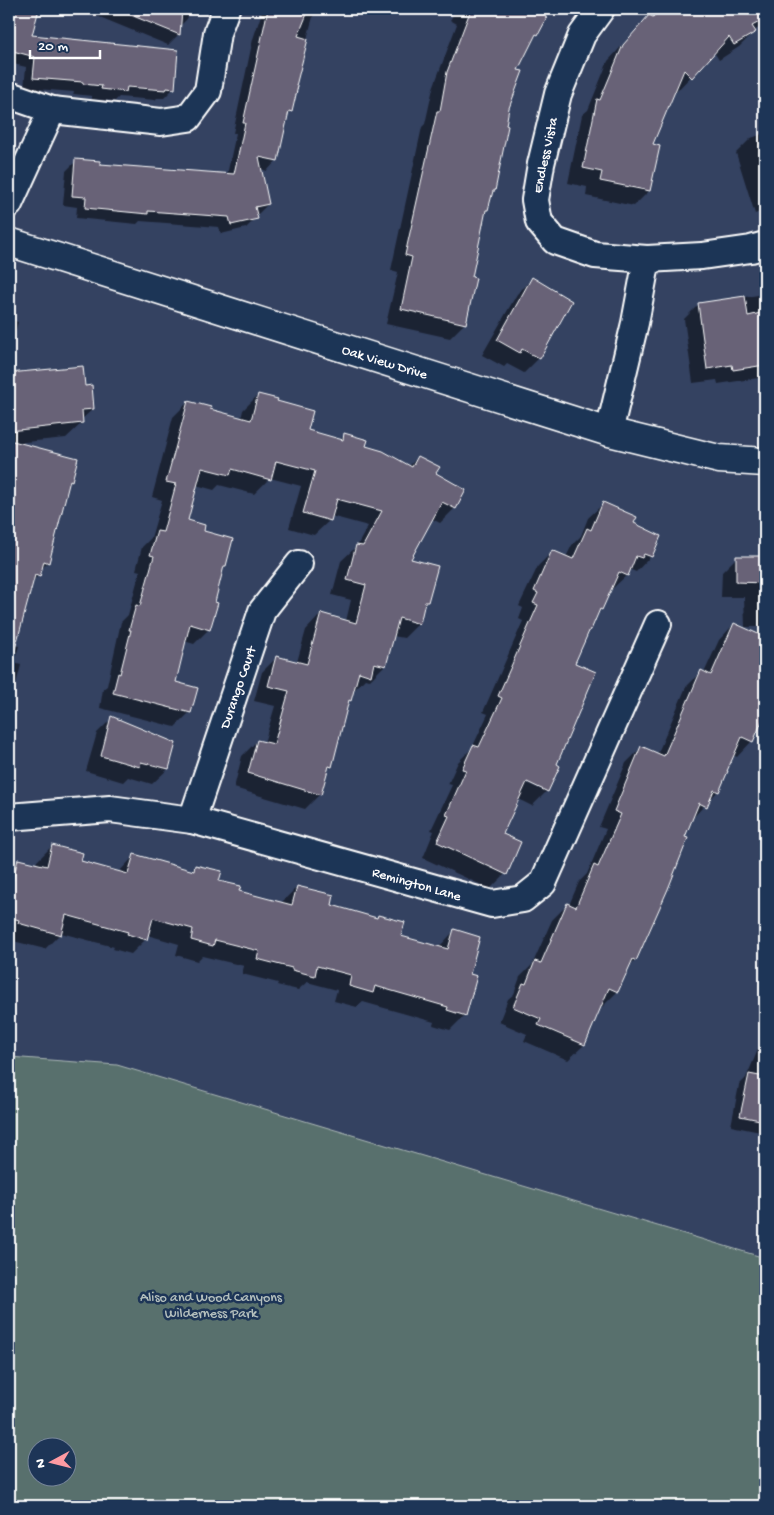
<svg xmlns="http://www.w3.org/2000/svg" width="774" height="1515" font-family="'Gochi Hand',sans-serif">
<style>
.green{fill:#58706d;stroke:#acb8b6;fill-rule:evenodd}
.shadow{fill:#0007;fill-rule:evenodd}
.building{fill:#686277;stroke:#fff}
.lines{fill:none;stroke-linecap:round;stroke-linejoin:round}
.minor-casing{stroke:#fff;stroke-width:30}
.tertiary-casing{stroke:#fff;stroke-width:31}
.minor{stroke:#1d3557;stroke-width:26}
.tertiary{stroke:#1d3557;stroke-width:28}
.labels{text-anchor:middle;stroke-width:5;stroke-linejoin:round;paint-order:stroke}
.street-label{font-size:14px;fill:#fff;stroke:#1d3557}
.park-label{font-size:14px;fill:#b4bfbd;stroke:#1d3557}
</style>
<rect width="100%" height="100%" fill="#344261"/>
<filter id="ink" filterUnits="userSpaceOnUse"><feTurbulence type="fractalNoise" baseFrequency=".02" numOctaves="2"/><feDisplacementMap in="SourceGraphic" scale="10" xChannelSelector="R" yChannelSelector="G"/><feConvolveMatrix kernelMatrix="1 2 1 2 8 2 1 2 1" color-interpolation-filters="sRGB"/></filter>
<g filter="url(#ink)">
<path class="green" d="M9,1057l108,8 648,193v248h-756zM38,1448h30v30h-30z"/>
<g class="shadow">
<path d="M9,9h29l-8,27 144,52 -10,10h-7l-2,2 -36,-3 -4,4 -23,-2v-3l-19,-2 1,-2 -50,-4 2,-21 -17,-4z"/>
<path d="M80,9h111l-4,10 -8,8 -1,8 -10,10z"/>
<path d="M263,9h55l-4,4 -20,74 -3,24 -4,4 -10,45 -10,11 -6,-2 7,35 -10,10 -2,1v3l-10,10 -25,6 -2,-7 -79,-6 -3,3 -61,-6 1,-11 -14,-2 3,-34 10,-10 22,4 129,10 9,-42h-3l20,-94z"/>
<path d="M457,9h91l-6,8 -5,17 -4,4 -17,32 -8,38 -14,82 -3,4 -4,16 -3,3 -13,65 -6,45 -15,15 -64,-14 12,-52 -7,-2 31,-143 3,-3 8,-36 24,-64 -7,-4z"/>
<path d="M660,9h105v15l-11,7v1l-15,15 -20,13 -5,-8 -38,40 -2,-2 -23,55 -2,46 -15,15 -48,-10 1,-9 -19,-4 14,-68 6,-5 20,-49 41,-45 3,2z"/>
<path d="M765,130v80l-10,4 -19,-61 15,-15 9,-3z"/>
<path d="M532,279l7,79 -15,15 -17,-9 -3,3 -22,-12 35,-61z"/>
<path d="M765,294v83l-47,7 -1,-4 -24,3 -9,-64 15,-15z"/>
<path d="M9,319l9,3 -9,32z"/>
<path d="M82,367l2,20 9,22 -12,11 1,3 -16,15 -51,5 56,37 -3,3 -20,79 -8,9 -2,5 -7,7 -16,62 4,1 -5,17 7,2 -6,23 -6,6v-320z"/>
<path d="M258,395l17,7 32,29 33,9 5,-5 20,12 44,19 9,-9 16,17 21,34 -15,15 -8,-4 -23,41 18,42 -4,4 -4,17 -15,15 -11,-2 -8,29 -15,15 -5,-1 -11,11h-1l-3,10 -3,3 -16,63 -4,5 -7,23 -15,15 -71,-21 8,-32 15,-15 7,2 11,-37 -21,-5 8,-29 15,-15 20,5 9,-32 15,-16 25,7 5,-21 -19,-5 9,-34 16,-15 11,-20 -37,-10 -1,4 -16,15 -25,-7 12,-42 -31,-8 -16,16 -35,-9 -5,5 -18,-5 -10,36 16,11 23,34 -3,3 -13,60 -15,15 -10,-3 -10,42 16,29 -15,15 -75,-19 3,-19 4,-3 14,-64 7,-7 12,-44 -4,-1 6,-23 9,-9 11,-38 -10,-3 21,-80 15,-15 21,8 32,9 2,-9z"/>
<path d="M604,503l28,21 19,32 -15,16 -7,-3 -2,6 -16,15 -2,-1 -8,20 -4,4 -24,50 -18,102 -8,26 -15,15 -14,-7 -17,36 4,39 -15,15 -67,-31 11,-27 -3,-1 21,-45 -4,-1 10,-22 14,-14 16,-34 -5,-2 40,-91 -4,-2 4,-11 -4,-2 19,-40 15,-15 13,6 6,-12 9,-9 7,-18zM522,778l20,10v2l-21,-10z"/>
<path d="M737,557h28v70h-20l-1,-30h-23l1,-25z"/>
<path d="M734,624l22,10 4,-4 5,3v77l-13,31 -15,16 -4,-2 -15,36 -28,30 -55,139 -7,7 -11,25 -15,15 -2,-1 -16,39 -16,15 -44,-19 3,-7 -28,-12 9,-23 6,-5 6,-17 12,-12 20,-45 15,-15h2l10,-23 8,-8 19,-45 -7,-2 27,-64 15,-15 16,7 29,-68 15,-15 3,1 15,-33z"/>
<path d="M112,718l63,26 -7,25 -16,15 -24,-7 -5,5 -37,-11 11,-38z"/>
<path d="M52,846l27,15 39,12 16,-17 57,15 5,-5 22,15 20,11 43,11 16,-16 33,19 46,13 2,-3 22,20 39,11 15,-16 14,44 -3,40 -15,15 -17,-5 1,-3 -71,-20 -6,5 -23,-6 3,-11 -30,-8 -9,8 -21,-5 1,-2 -36,-9 2,-8 -42,-10 -5,5 -21,-6 3,-11 -32,-9 -1,4 -15,15 -18,-5 1,-2 -53,-14 -16,16 -36,-9v-73h2l8,-7 17,5 1,-4z"/>
<path d="M765,1033v100l-34,-7 8,-41 7,-7z"/>
</g>
<g class="building">
<path d="M9,9h30l-7,26 146,15 -3,39 -8,-1 -1,2 -39,-3 -1,5 -25,-3 1,-3 -19,-2v-2l-50,-4 2,-21 -26,-7z"/>
<path d="M116,9h66l-2,26z"/>
<path d="M268,9h41l-11,27 10,3 -12,47h2l-6,26 -3,-1 -11,50 -19,-4 10,47 -14,3 3,12 -27,6 -2,-8 -81,-6v3l-63,-6 1,-11 -14,-1 3,-37 25,2v3l134,10 11,-51h-2z"/>
<path d="M471,9h79l-5,8 2,1 -9,17 -2,-1 -18,36 5,1 -14,37 -3,17 2,1 -13,65h-2l-5,19h-2l-14,67 4,1 -10,46 -65,-15 11,-52 -7,-2 32,-144h3l7,-39z"/>
<path d="M661,9h104v10l-13,7 4,6 -22,13 -5,-8 -37,41 -8,-8 -31,74 7,2 -10,45 -50,-10 2,-9 -19,-4 14,-69 3,1 23,-55 26,-30 4,2z"/>
<path d="M532,277l40,24 -32,58 -18,-10 -2,4 -23,-13z"/>
<path d="M745,296l3,20 17,-4v53l-32,5 -1,-5 -25,4 -9,-66z"/>
<path d="M83,366l2,20 7,-1 2,24 -12,1 1,13 -74,8v-58z"/>
<path d="M258,394l20,5 -1,2 36,10 -5,19 35,10 1,-7 24,7 -2,6 17,5 29,16 6,-11 22,11 -4,6 30,17 -10,19 -14,-7 -31,57 27,7 -10,36h-3l-5,22 -21,-6 -13,48 -12,-3 -3,13 -12,-4 -8,29 -2,-1 -17,67 -3,-1 -8,29 -73,-22 9,-33 17,4 15,-53 -21,-5 8,-30 31,8 14,-51 35,10 10,-38 -19,-5 9,-35 7,1 19,-35 -45,-12 -6,22 -28,-8 12,-42 -39,-10 -5,19 -39,-11 -2,6 -28,-7 -14,52 17,5 -1,6 29,8 -7,27h-2l-9,36 3,1 -8,27 -20,-6 -14,58 22,6 -7,25 -78,-20 5,-20 2,1 11,-44h-2l7,-25 4,1 14,-50 -4,-1 7,-24 6,1 13,-48 -10,-2 22,-81 23,6 -1,2 41,11z"/>
<path d="M9,440l69,18 -6,23 -2,-1 -21,83 -5,-2 -4,16 -5,-2 -20,74 -6,-1z"/>
<path d="M603,502l34,15 -3,6 27,13 -9,21 -8,-3 -2,4 -6,-2 -8,20 -9,-4 -17,38 -2,-1 -9,21 -1,-1 -15,34 21,9 -39,92 3,2 -12,26 -21,-10 -24,52 18,8 -14,33 -70,-33 12,-26 -3,-1 20,-45 -4,-1 11,-24 6,2 23,-49 -4,-2 40,-91 -5,-2 5,-10 -4,-2 18,-41 21,9 14,-31 4,2z"/>
<path d="M736,556h29v27l-29,-1z"/>
<path d="M734,623l31,14v77l-12,28 -11,-5 -15,34h1l-9,21 -5,-2 -7,17 -8,-4 -14,34 3,1 -20,51 -32,72 -3,-2 -15,33 -9,-4 -24,57 -47,-20 3,-6 -28,-12 10,-24 3,1 9,-23 6,2 26,-60 9,4 18,-42 4,2 23,-53 -7,-3 27,-65 23,10 37,-86 10,5z"/>
<path d="M111,716l65,27 -7,26 -28,-7 -1,5 -39,-11z"/>
<path d="M52,845l31,8 -2,8 47,13 6,-20 60,17 1,-6 27,6 -3,10 22,5 -2,5 53,14 5,-19 37,9 -2,10 45,13 1,-3 27,7 -4,14 47,13 6,-20 26,8 -10,37 7,2 -11,40 -19,-6 1,-3 -73,-21 -2,7 -24,-7 2,-11 -34,-9 -2,10 -23,-6v-2l-35,-9 2,-8 -44,-11 -2,6 -22,-6 2,-11 -40,-11 -6,22 -20,-6 1,-2 -62,-17 -5,20 -43,-12 1,-3 -10,-3v-21l9,-37 29,7z"/>
<path d="M749,1074l16,3v44l-25,-5z"/>
</g>
<g class="lines">
<defs>
<g id="minor">
<path d="M601,9l-19,26 -24,59 -17,70 -6,36 4,22 16,19 40,14 52,4 55,-3 49,-7 14,-4"/>
<path d="M9,95l43,15 109,12 27,-4 20,-27 9,-58 9,-24"/>
<path d="M9,204l43,-94"/>
<path d="M609,432l26,-109 12,-64"/>
<path d="M9,817l101,-8 82,11 300,84 31,-5 20,-16 115,-259"/>
<path d="M192,820l70,-209 37,-47"/>
</g>
<path id="tertiary" d="M9,242l600,190 110,27 46,3"/>
</defs>
<use href="#minor" class="minor-casing"/>
<use href="#tertiary" class="tertiary-casing"/>
<use href="#minor" class="minor"/>
<use href="#tertiary" class="tertiary"/>
</g>
</g>
<g class="labels">
<g class="street-label">
<text transform="translate(544 155) rotate(-78)" y="5">Endless Vista</text>
<text transform="translate(385 361) rotate(17)" y="5">Oak View Drive</text>
<text transform="translate(237 687) rotate(-71)" y="5">Durango Court</text>
<text transform="translate(417 883) rotate(16)" y="5">Remington Lane</text>
</g>
<g class="park-label">
<text x="211" y="1301">Aliso and Wood Canyons<tspan x="211" dy="16">Wilderness Park</tspan></text>
</g>
</g>
<rect width="774" height="1515" fill="none" stroke="#1d3557" stroke-width="30"/>
<rect x="15" y="15" width="744" height="1485" fill="none" stroke="#fff" stroke-width="2" filter="url(#ink)"/>
<g transform="translate(52 1462) rotate(263)"><circle r="24" fill="#1d3557" stroke="#77869a"/>
<path d="M0-4L9 19L0 12L-9 19Z" fill="#ff9aa2"/>
<text y="-8" font-size="14" font-weight="bold" text-anchor="middle" fill="#ffffff">N</text>
</g>
<path d="M30 50v8h70v-8" fill="none" stroke="#ffffff" stroke-width="2.5"/>
<text x="38" y="50" font-size="15" fill="#ffffff" stroke="#1d3557" stroke-width="4" paint-order="stroke">20 m</text>
</svg>
